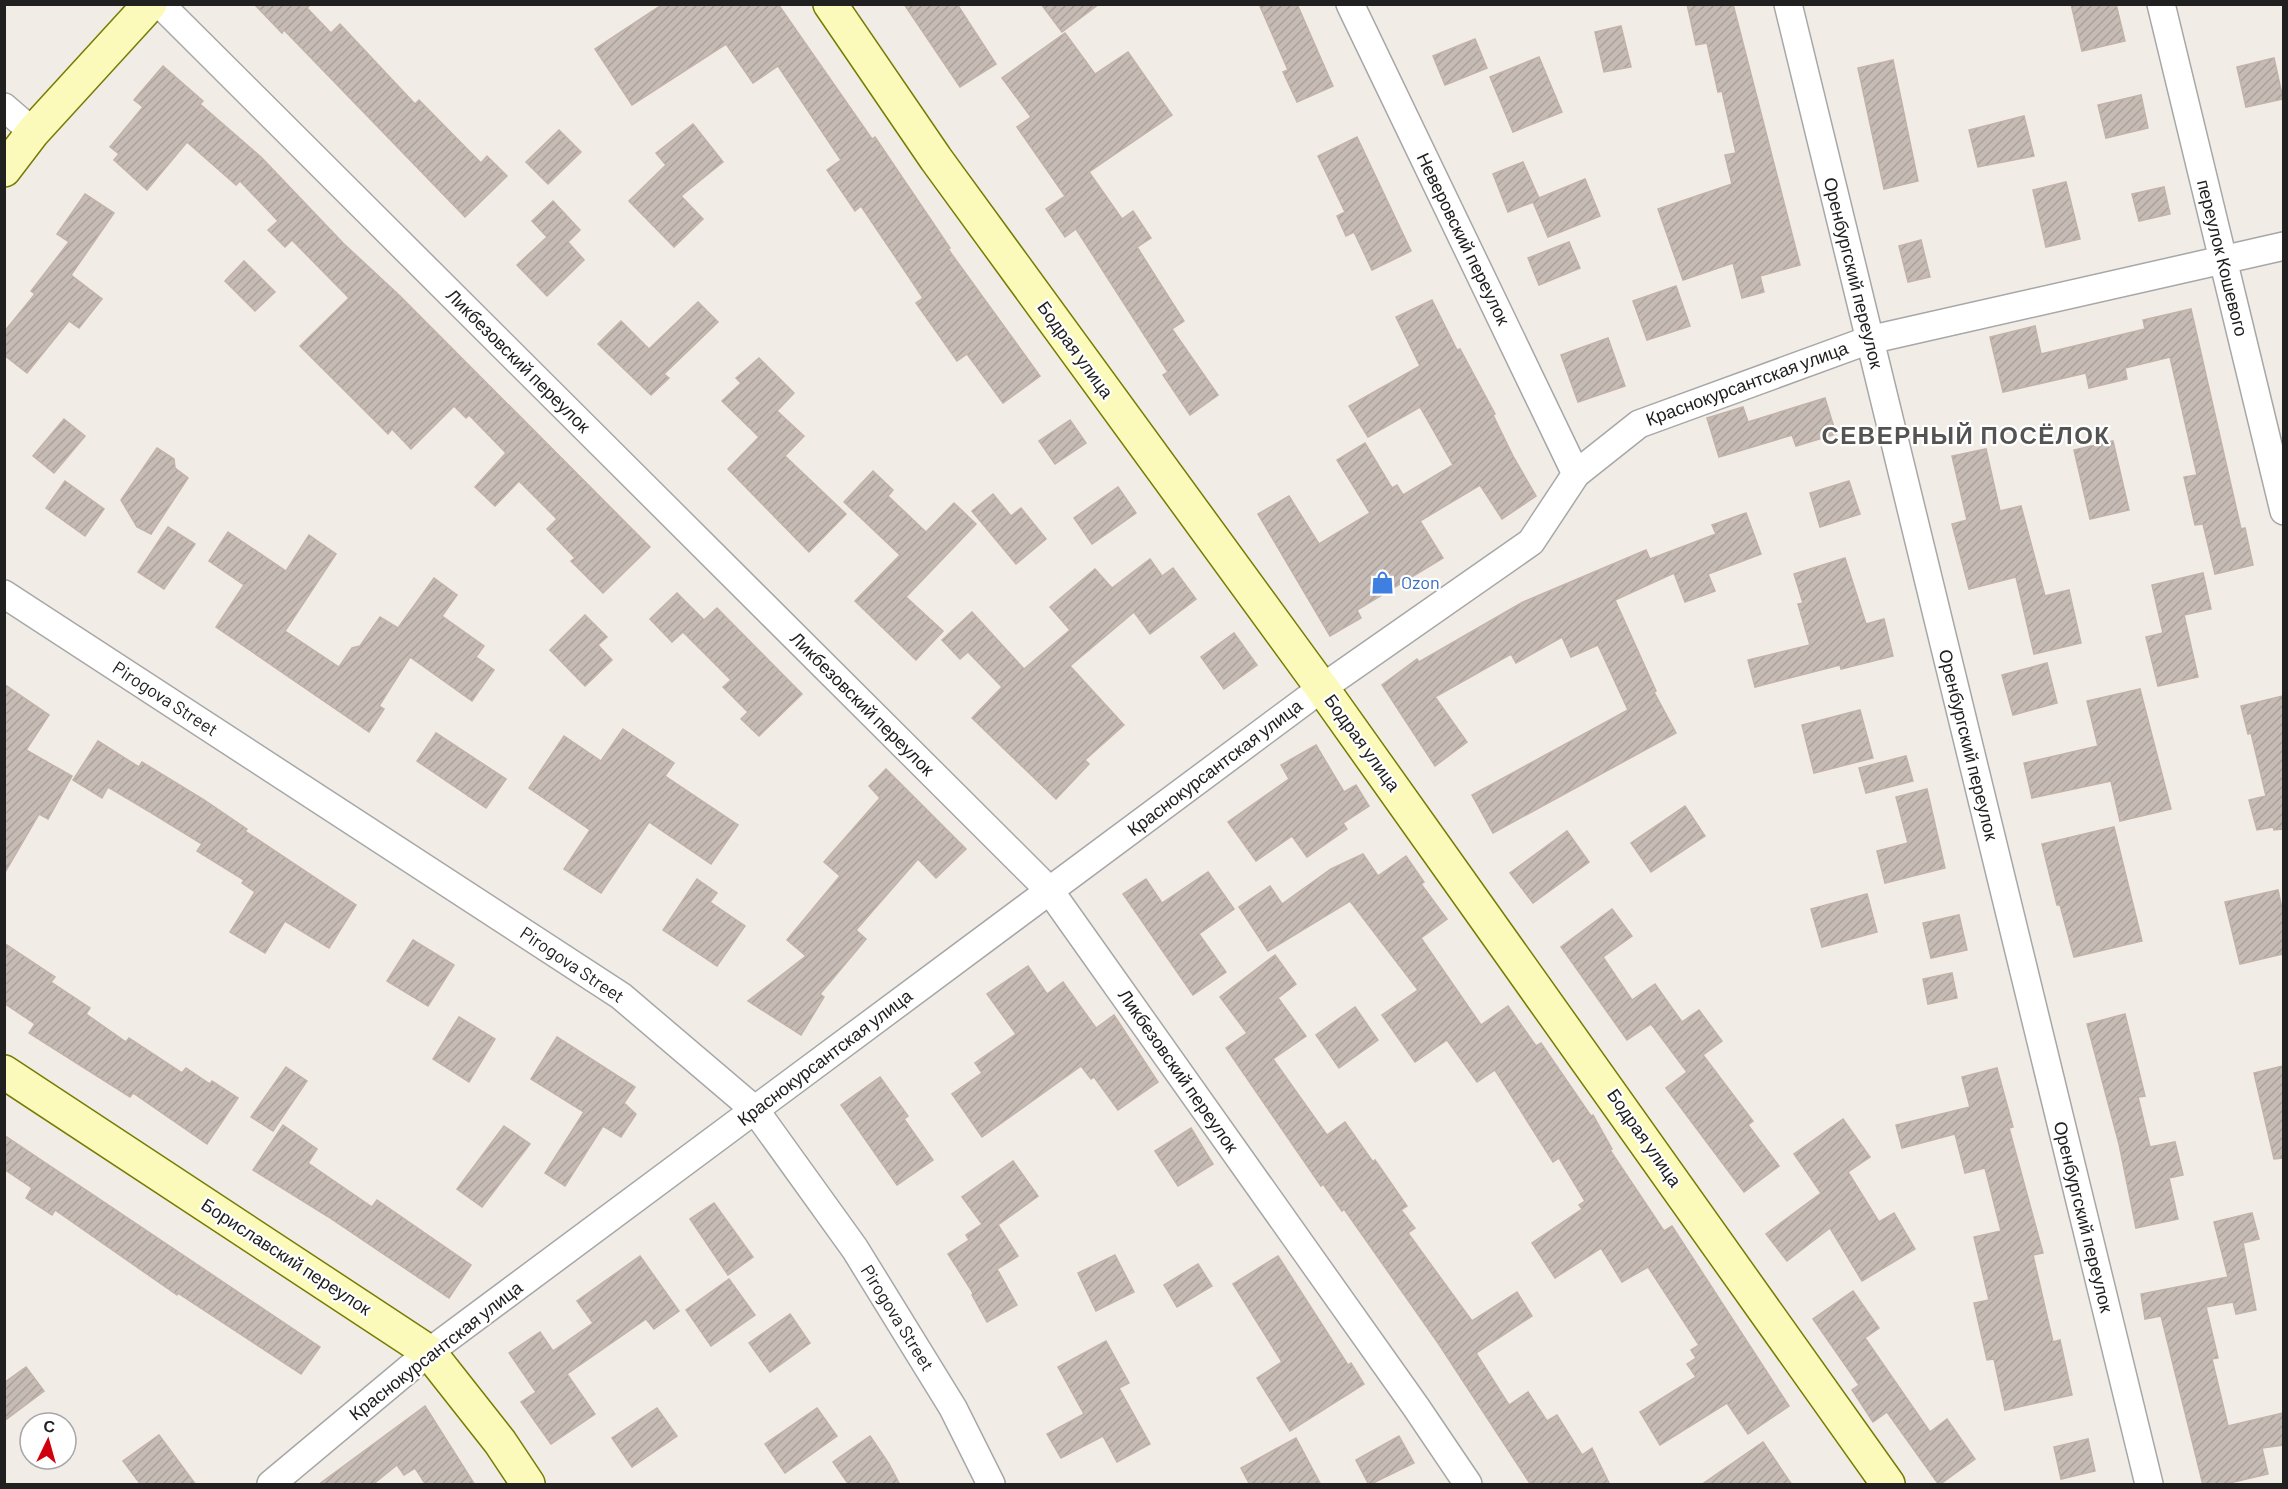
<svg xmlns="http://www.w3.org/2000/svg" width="2288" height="1489" font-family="Barlow,sans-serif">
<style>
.building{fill:url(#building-hatch);stroke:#c3b2a8;stroke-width:1.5}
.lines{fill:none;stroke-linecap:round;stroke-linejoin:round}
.street-casing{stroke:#a7a7a7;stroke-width:30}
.secondary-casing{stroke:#767c02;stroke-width:36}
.street{stroke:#fff;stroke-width:27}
.secondary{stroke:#fbfaba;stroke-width:33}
.labels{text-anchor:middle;stroke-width:4.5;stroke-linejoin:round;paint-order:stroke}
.street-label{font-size:18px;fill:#202020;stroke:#fff}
.shop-label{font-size:18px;fill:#366cbe;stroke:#fff;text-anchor:start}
.district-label{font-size:24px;font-weight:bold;letter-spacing:1.5px;fill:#535353;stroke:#fff}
</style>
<defs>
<pattern id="building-hatch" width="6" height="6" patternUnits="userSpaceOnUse" patternTransform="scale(1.5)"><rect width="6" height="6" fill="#c6bcb5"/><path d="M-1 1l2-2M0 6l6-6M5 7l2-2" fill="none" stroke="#aaa19b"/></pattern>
</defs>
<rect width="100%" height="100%" fill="#f1ede6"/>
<g class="building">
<path d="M254,4h57l-4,4 24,25 9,-9 75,80 4,-4 62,63 6,-7 20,20 -42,41 -181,-187 -2,3z"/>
<path d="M663,4h115l94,135 3,-2 75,111 -2,1 92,127 -37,27 -36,-49 -10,7 -41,-58 7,-5 -62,-92 -6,5 -28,-41 14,-10 -63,-94 -25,17 -27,-39 -94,61 -37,-56z"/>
<path d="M904,4h53l39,60 -36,23z"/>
<path d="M1041,4h58l-37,28z"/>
<path d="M1259,4h38l36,82 -36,16 -14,-30 5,-2z"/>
<path d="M1687,4h46l67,261 -40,11 4,16 -22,6 -9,-35 -50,17 -25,-71 74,-25 -7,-29 11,-2 -14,-62 -4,1 -11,-49 -11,2z"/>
<path d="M2071,4h45l9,37 -43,10z"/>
<path d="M1621,26l10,41 -27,5 -9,-40z"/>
<path d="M1065,33l30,41 33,-22 44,63 -83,57 33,47 11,-8 18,27 -14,9 47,74 -12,8 46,66 -28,20 -27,-40 5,-3 -92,-143 -11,8 -19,-28 19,-13 -48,-69 14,-10 -29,-39z"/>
<path d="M1475,39l12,29 -42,17 -12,-29z"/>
<path d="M1539,57l23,55 -49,20 -23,-55z"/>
<path d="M2274,58l9,41 -37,8 -9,-40z"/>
<path d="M1893,60l25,121 -34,8 -26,-121z"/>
<path d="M163,66l40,35 -3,3 61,53 83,87 56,52 250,251 -47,46 -32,-32 4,-3 -28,-29 10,-10 -38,-38 -24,25 -20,-19 31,-34 -37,-38 -3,3 -12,-12 -43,43 -19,-20 -4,5 -88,-88 49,-48 -57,-58 -7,7 -17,-17 10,-9 -38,-40 -4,4 -49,-43 -40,48 -33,-30 5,-6 -9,-7 33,-40 -9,-7z"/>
<path d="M2141,95l7,33 -42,10 -8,-33z"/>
<path d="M2024,116l10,40 -56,11 -9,-37z"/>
<path d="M693,124l30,38 -42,34 22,23 -29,28 -45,-46 37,-36 -10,-12z"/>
<path d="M559,130l22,22 -33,32 -22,-22z"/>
<path d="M1357,137l54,114 -39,19 -18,-38 -8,4 -9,-20 8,-4 -27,-56z"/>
<path d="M1523,162l16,36 46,-19 15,37 -52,21 -15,-35 -25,10 -15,-38z"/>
<path d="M2066,182l14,57 -34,8 -13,-57z"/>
<path d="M2164,187l6,27 -31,7 -7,-27z"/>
<path d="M85,194l29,19 -43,62 31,24 -23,29 -10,-7 -42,52 -23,-18v-23l31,-38 -4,-3 38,-49 -12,-8z"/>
<path d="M553,201l27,29 -12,12 16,18 -37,36 -30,-31 30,-28 -15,-16z"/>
<path d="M1921,240l9,37 -22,5 -9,-36z"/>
<path d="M1569,242l11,26 -41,17 -11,-27z"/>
<path d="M244,261l31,31 -20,19 -30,-30z"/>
<path d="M1676,286l14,40 -43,14 -14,-39z"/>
<path d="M1432,300l25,50 3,-1 35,65 -2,1 20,41 23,40 -34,23 -22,-34 -60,36 23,37 -86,52 4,8 -31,18 -72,-122 31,-18 30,48 51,-31 -33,-53 28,-17 27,45 5,-3 6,10 50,-30 -33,-58 -52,30 -19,-31 71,-40 -24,-49z"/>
<path d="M698,302l20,20 -54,52 5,4 -18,17 -53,-51 23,-23 28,28z"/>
<path d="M2191,309l50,220 4,-1 8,37 -38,9 -12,-50 -8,1 -11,-48 13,-2 -27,-118 -45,11 2,11 -38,9 -3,-15 -83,19 -13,-55 45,-11 6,28 104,-25 -2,-9z"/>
<path d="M1608,338l17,48 -47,16 -17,-47z"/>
<path d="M759,358l35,35 -17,18 27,25 -19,20 61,58 -37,38 -81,-83 31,-32 -37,-36 19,-18 -5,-5z"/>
<path d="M1825,398l11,36 -40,12 -4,-11 -73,22 -12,-39 36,-11 5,15z"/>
<path d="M64,419l21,17 -31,37 -21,-17z"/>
<path d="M1070,420l16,23 -31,21 -16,-23z"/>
<path d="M2113,441l16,69 -39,9 -16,-69z"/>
<path d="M157,448l17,11 1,9 13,10 -37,56 -14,-7 -16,-27z"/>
<path d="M1986,449l14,62 21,-5 24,90 24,-6 12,53 -47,11 -18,-77 -47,12 -17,-65 15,-4 -15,-64z"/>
<path d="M873,471l20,19 -5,6 38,36 28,-29 22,21 -70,73 37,34 -27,29 -61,-59 45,-46 -56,-53z"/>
<path d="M65,481l39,28 -19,27 -39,-28z"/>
<path d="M1849,481l11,33 -40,13 -10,-34z"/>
<path d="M1118,487l18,26 -44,31 -18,-26z"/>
<path d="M993,494l18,22 10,-8 25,31 -30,25 -44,-53z"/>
<path d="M1746,513l15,41 -53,20 7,17 -30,11 -11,-29 -59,27 41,91 -2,1 22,41 -183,100 -21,-38 156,-85 -30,-65 -27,12 -9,-20 -46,26 -5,-9 -76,43 32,45 -32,24 -53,-81 35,-26 2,3 104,-60 123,-52 4,9 66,-25 -4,-9z"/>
<path d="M168,527l27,17 -31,45 -26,-17z"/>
<path d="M228,532l58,39 23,-36 27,19 -51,77 54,36 13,-19 8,-2 20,-29 18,11 36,-50 23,17 -15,21 42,30 -8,11 18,13 -22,31 -62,-44 -31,49 5,3 -15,23 -153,-105 28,-42 -35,-24z"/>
<path d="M1845,558l21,66 18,-5 9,37 -52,13 -1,-4 -85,22 -7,-27 62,-15 -12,-41 5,-1 -9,-29z"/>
<path d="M1150,559l12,17 11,-8 23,31 -46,35 -16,-22 -64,54 54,59 -39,35 4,4 -33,35 -84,-81 30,-31 -34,-35 -8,7 -18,-19 30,-28 52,57 46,-39 -20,-23 45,-38 17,19z"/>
<path d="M2203,573l8,36 -27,6 14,62 -40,9 -12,-49 17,-4 -11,-48z"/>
<path d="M677,593l27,27 13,-12 85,86 -43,42 -18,-17 7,-7 -25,-25 8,-7 -48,-48 -11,10 -22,-23z"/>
<path d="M585,615l22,22 -9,8 14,15 -27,26 -35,-36z"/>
<path d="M1234,633l23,32 -33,24 -23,-32z"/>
<path d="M2047,663l10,40 -44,12 -11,-40z"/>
<path d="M4,684l45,31 -23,35 46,26 -24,43 -9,-5 -35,60z"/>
<path d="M2140,689l31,120 -51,12 -9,-40 -79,17 -8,-35 74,-17 -11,-45z"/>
<path d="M2283,696v133l-9,1 -1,-3 -16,3 -8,-30 17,-4 -15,-63 -3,1 -7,-28z"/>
<path d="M1860,710l13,48 -59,15 -12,-48z"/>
<path d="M623,729l51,34 -9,13 73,49 -27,39 -62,-42 -48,71 -37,-24 26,-39 -61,-42 35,-52 37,25z"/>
<path d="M436,733l70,46 -20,29 -69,-47z"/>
<path d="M98,741l41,26 3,-5 62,38 43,29 -2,2 111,74 -27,43 -44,-27 -20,32 -35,-21 25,-40 -13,-9 2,-3 -47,-29 5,-7 -52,-32 -42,-25 -6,11 -29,-18z"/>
<path d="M1316,745l28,47 12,-7 13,21 -26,17 4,6 -40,28 -15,-21 -36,25 -28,-39 61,-43 -8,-14z"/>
<path d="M1906,756l7,25 -47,12 -7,-25z"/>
<path d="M886,769l80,80 -30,29 -18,-19 -62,71 10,9 -46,55 4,3 -23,38 -53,-34 58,-45 -19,-16 53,-64 -16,-14 56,-64 -11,-12z"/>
<path d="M1927,789l18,79 -60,15 -8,-32 31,-8 -12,-46z"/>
<path d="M1685,806l20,30 -54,36 -20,-29z"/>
<path d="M2114,827l28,114 -68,16 -14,-52h-3l-15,-61z"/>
<path d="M1567,831l22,31 -56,41 -23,-30z"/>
<path d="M1363,854l15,22 28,-20 18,26 -3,2 26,35 -26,19 60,87 27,-19 28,40 5,-3 50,73 2,-1 19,34 -2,1 54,81 8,-5 117,180 -41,28 -21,-31 -67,42 -20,-33 56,-35 -9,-13 9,-6 -5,-8 8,-5 -51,-78 -26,15 -21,-34 -46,30 -23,-35 50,-34 -3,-4 6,-4 -26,-43 -6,4 -58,-92 -18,12 -30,-42 -32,22 -33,-47 36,-25 -68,-89 -82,50 -29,-44 31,-21 12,18 49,-35z"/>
<path d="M1208,872l26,37 -35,25 27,38 -33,23 -70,-101 23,-15 16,24z"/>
<path d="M697,879l20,14 -7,9 35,24 -28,40 -54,-36z"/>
<path d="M2278,890l5,23v41l-43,10 -15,-62z"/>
<path d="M1867,894l10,38 -55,15 -11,-38z"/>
<path d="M1612,909l20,27 -29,21 29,43 23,-16 27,38 17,-12 23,31 -19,14 50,66 -5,4 31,41 -35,26 -78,-104 21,-16 -36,-48 -24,16 -66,-93z"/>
<path d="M1959,915l8,35 -36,8 -8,-35z"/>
<path d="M413,940l41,25 -26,41 -41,-25z"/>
<path d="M4,943l51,34 -4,5 39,26 -4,6 40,28 3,-4 53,35 4,-5 24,16 2,-3 26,17 -31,46 -74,-51 -3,4 -101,-64 6,-9 -31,-21z"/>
<path d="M1275,955l21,29 -18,14 28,38 -33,23 54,76 18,-13 28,40 2,-2 32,46 -6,4 14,18 -7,5 64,88 45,-29 15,24 -56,37 33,52 19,-13 19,29 10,-6 25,40 10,-7 18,37h-79l-93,-142 -94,-134 -2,2 -19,-27 -2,2 -95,-138 21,-15 -27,-36z"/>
<path d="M1028,966l19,28 16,-12 33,46 18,-13 44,67 -40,28 -24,-33 -3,2 -10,-13 -99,71 -30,-43 30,-21 -7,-10 41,-29 -29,-40z"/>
<path d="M1952,973l5,25 -29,6 -5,-25z"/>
<path d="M1355,1007l23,33 -39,28 -23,-33z"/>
<path d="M2125,1014l20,82 -7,1 12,50 25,-5 8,33 -14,3 9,41 -42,9 -17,-84 -32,-120z"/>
<path d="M459,1017l36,22 -26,43 -36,-23z"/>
<path d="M557,1037l78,50 -11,16 12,11 -15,23 -18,-11 -38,60 -20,-13 39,-61 -53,-33z"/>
<path d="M2283,1066v92l-9,1 -20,-86z"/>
<path d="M286,1067l21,14 -34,50 -22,-14z"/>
<path d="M1997,1068l16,59 -4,1 34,125 -10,2 20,87 7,-2 12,55 -67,15 -11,-51 -7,1 -13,-57 15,-3 -15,-63 27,-6 -16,-63 -20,5 -10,-39 -53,14 -6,-23 74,-18 -8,-30z"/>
<path d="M880,1077l28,39 -4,3 29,41 -36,25 -56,-80z"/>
<path d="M1843,1119l27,38 -22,15 31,50 15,-9 21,36 -53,32 -32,-53 -43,33 -21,-27 55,-41 -27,-39z"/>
<path d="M283,1125l34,24 -9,14 64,44 5,-7 94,65 -22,33 -122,-82 -74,-46z"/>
<path d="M504,1126l26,18 -48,63 -25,-18z"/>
<path d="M1191,1128l22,36 -35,22 -23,-35z"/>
<path d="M4,1135l316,212 -19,27 -123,-81 -1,2 -122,-85 -3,5 -26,-17 6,-10 -28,-19z"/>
<path d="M1013,1161l25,35 -40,29 20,31 -21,13 20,36 -30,17 -15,-27 1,-2 -25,-39 21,-14 -3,-5 16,-11 -20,-27z"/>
<path d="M714,1203l39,54 -25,18 -38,-56z"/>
<path d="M2252,1213l7,26 -16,4 13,67 -20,4 -3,-12 -27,5 12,51 -6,1 16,67 55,-13v32l-21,3 6,26 -47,11h-18l-42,-169 -16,3 -4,-25 87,-17 -14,-55z"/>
<path d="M1115,1255l19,37 -38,19 -18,-38z"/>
<path d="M640,1256l39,55 -25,18 -8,-10 -79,55 28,40 -44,30 -30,-42 15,-10 -27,-39 31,-21 13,19 40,-28 -16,-22z"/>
<path d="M1278,1256l70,109 3,-2 13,21 -74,47 -33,-53 25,-16 -49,-78z"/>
<path d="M1198,1264l14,22 -35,21 -13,-22z"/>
<path d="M729,1279l26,36 -44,31 -25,-36z"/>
<path d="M1853,1291l26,37 -14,10 65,94 17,-13 28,40 -36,26 -52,-73 -14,10 -21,-32 7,-5 -46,-66z"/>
<path d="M790,1314l20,29 -40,29 -21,-29z"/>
<path d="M1106,1341l23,42 -10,5 31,56 -33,18 -14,-26 -42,22 -14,-24 37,-20 -26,-47z"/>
<path d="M26,1367l18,24 -40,30v-38z"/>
<path d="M425,1406l50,79h-49l-11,-17 -11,7 -7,-10 -25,20h-54z"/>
<path d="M657,1408l20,28 -45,31 -20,-29z"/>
<path d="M817,1408l20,28 -52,37 -20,-29z"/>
<path d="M159,1435l37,50h-55l-18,-24z"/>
<path d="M870,1436l19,28 11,21h-51l-16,-23z"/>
<path d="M1399,1436l15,27 -45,22 -13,-25z"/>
<path d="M1296,1438l25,47h-71l-9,-17z"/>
<path d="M2088,1439l7,32 -34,8 -7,-32z"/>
<path d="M1763,1442l29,43h-91z"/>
</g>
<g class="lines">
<defs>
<g id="street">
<path d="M160,4l890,887 366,516 52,77"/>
<path d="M1350,4l226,470"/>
<path d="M1788,4l361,1480"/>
<path d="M2161,4l123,507"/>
<path d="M4,107l29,25"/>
<path d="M4,594l617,402 134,114 100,139 98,159 38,76"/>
<path d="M271,1484l158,-132 893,-664 209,-146 45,-68 63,-50 230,-84 415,-94"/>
</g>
<g id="secondary">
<path d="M830,4l106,155 386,529 566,796"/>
<path d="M4,170l29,-38 117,-128"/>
<path d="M4,1072l425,280 71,90 28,42"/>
</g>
</defs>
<use href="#street" class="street-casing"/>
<use href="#secondary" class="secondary-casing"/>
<use href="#street" class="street"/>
<use href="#secondary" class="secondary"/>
</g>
<defs>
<symbol id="shop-bare" viewBox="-9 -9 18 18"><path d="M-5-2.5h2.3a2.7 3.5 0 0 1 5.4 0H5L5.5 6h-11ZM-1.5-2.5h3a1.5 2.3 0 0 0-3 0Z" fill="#3f7fe0" stroke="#fff" stroke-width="2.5" paint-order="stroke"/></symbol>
</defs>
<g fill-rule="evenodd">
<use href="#shop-bare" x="1366" y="566" width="33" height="33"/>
</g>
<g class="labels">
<g class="street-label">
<text transform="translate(1463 239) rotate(64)" y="6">Неверовский переулок</text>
<text transform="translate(2222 258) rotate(76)" y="6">переулок Кошевого</text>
<text transform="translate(1853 273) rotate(76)" y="6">Оренбургский переулок</text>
<text transform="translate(1075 350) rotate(54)" y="6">Бодрая улица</text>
<text transform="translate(518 361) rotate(45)" y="6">Ликбезовский переулок</text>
<text transform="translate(1747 384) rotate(-20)" y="6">Краснокурсантская улица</text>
<text transform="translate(165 699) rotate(33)" y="6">Pirogova Street</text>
<text transform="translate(862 704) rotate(45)" y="6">Ликбезовский переулок</text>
<text transform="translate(1362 743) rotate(54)" y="6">Бодрая улица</text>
<text transform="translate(1968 745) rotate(76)" y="6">Оренбургский переулок</text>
<text transform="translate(1215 768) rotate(-37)" y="6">Краснокурсантская улица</text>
<text transform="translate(572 965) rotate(34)" y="6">Pirogova Street</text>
<text transform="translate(825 1058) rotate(-37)" y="6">Краснокурсантская улица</text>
<text transform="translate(1178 1071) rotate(55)" y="6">Ликбезовский переулок</text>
<text transform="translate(1644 1138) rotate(55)" y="6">Бодрая улица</text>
<text transform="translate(2083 1217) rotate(76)" y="6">Оренбургский переулок</text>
<text transform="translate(286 1257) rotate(33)" y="6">Бориславский переулок</text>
<text transform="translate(897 1318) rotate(58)" y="6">Pirogova Street</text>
<text transform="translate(436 1351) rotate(-38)" y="6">Краснокурсантская улица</text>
</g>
<g class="shop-label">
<text x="1401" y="589">Ozon</text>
</g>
<g class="district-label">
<text x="1966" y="444">СЕВЕРНЫЙ ПОСЁЛОК</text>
</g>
</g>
<rect width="2288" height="1489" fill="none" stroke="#202020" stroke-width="12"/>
<g transform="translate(48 1441) rotate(5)"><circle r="28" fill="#ffffff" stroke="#a6a6a6" stroke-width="1.5"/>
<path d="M0-4.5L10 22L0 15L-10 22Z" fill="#d0000d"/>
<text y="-9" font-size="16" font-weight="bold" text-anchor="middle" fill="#202020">С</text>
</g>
</svg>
